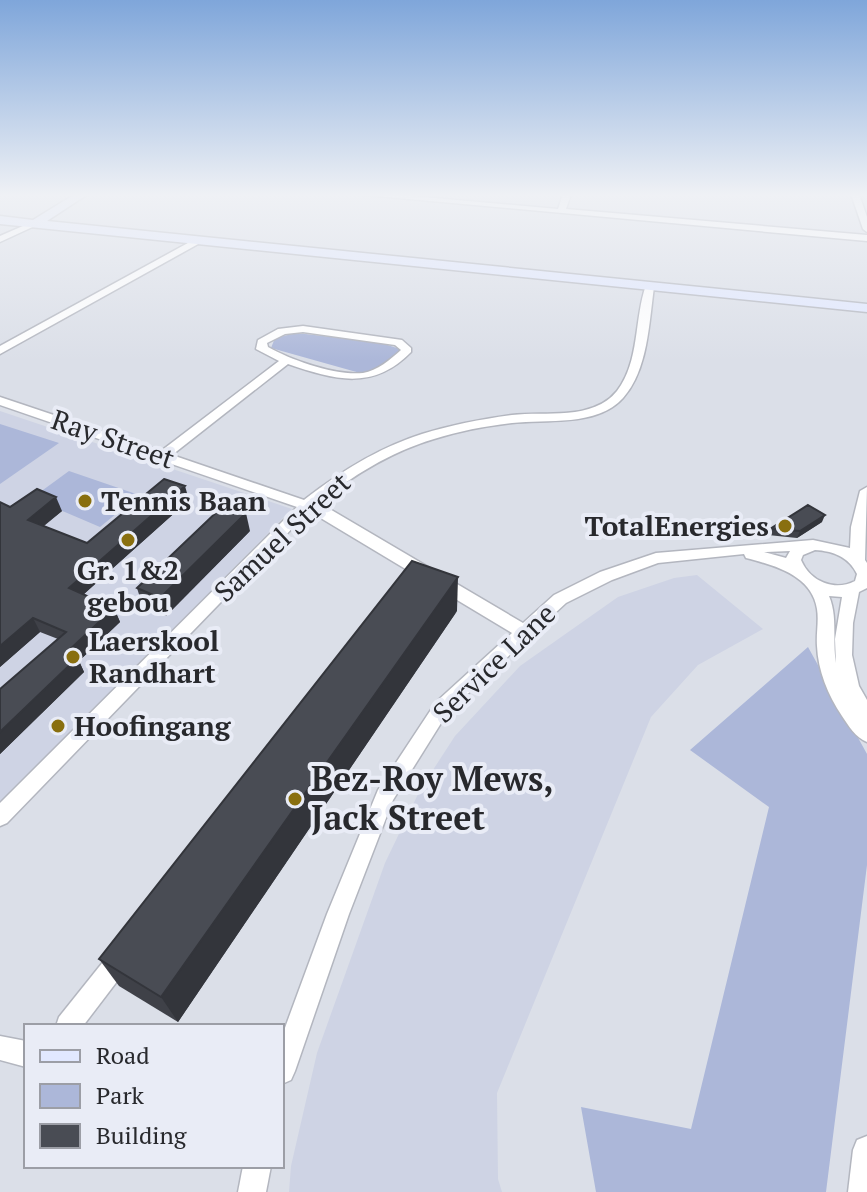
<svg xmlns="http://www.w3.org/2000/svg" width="867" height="1192" font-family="'PT Serif',serif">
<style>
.built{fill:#ced3e4}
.green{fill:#acb7d9}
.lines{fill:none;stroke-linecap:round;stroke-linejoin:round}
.street-casing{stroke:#b3b6bf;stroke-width:3}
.secondary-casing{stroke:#b3b6bf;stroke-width:3}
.street{fill:#fff;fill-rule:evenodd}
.secondary{fill:#e1e8ff;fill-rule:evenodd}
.wall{fill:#3f4148}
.shaded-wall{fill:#33353b}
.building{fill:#494c54;stroke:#33353b;stroke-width:2}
.poi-dot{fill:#896f0f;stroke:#e9ecf6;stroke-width:3}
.labels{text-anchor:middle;stroke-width:8;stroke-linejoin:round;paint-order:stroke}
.street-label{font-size:28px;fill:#28292d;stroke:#e9ecf6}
.poi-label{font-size:28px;font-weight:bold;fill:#28292d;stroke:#e9ecf6;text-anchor:start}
.near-poi-label{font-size:34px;font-weight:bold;fill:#28292d;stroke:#e9ecf6;text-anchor:start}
</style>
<rect width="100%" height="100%" fill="#dbdfe8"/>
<g class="built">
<path d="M0,411l292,98 -292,296z"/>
<path d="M697,575l66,54 -65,36 -47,52 -154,376 1,86 4,13h-213l2,-26 26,-113 68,-190 35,-73 35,-54 65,-70 98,-69 56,-19z"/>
</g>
<g class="green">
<path d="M296,333l82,9 22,7v4l-29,18 -11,2 -89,-25 4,-10z"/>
<path d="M0,424l59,19 -59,41z"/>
<path d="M69,471l70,24 -39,32 -68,-29z"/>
<path d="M808,647l59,107v111l-41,327h-230l-15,-85 110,22 78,-322 -79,-57z"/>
</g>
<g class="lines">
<defs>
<g id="street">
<path d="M354,194h35l169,15 5,-15h8l-5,15 301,26v6z"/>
<path d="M851,194h8l8,23v15l-4,-3z"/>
<path d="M32,222l7,2 -39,18v-6z"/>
<path d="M197,238l4,3 -1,2 -200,111v-8z"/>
<path d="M646,285l8,2c-5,36 -6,83 -31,111 -26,29 -76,21 -111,25 -26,3 -53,8 -78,16 -44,13 -82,37 -117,65l11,4 195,115 31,-28 46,-23 56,-19 157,-13 37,8 1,-21 9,-36 7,-4 -2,73 2,3v25l-8,4 -6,31 -1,32 7,31 8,14v42c-11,-4 -19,-17 -25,-26 -14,-21 -24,-45 -25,-70 -1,-12 2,-25 0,-37 -5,-34 -44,-44 -71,-51l-2,-4 -86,9 -46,17 -46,23 -118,109 -55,88 -44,114 -54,157 -4,9 -9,4v-48l45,-122 51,-124 58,-88 76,-69 -203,-122 -302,312 -7,3v-23l297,-296 -297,-102v-8l161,54 118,-90 -23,-12 2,-9 20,-11 25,-3 99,14 9,8v4c-38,39 -76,28 -123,12l-116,91 132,45c36,-28 74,-52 118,-66 29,-9 60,-15 90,-19 33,-4 81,6 105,-24 23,-30 17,-72 29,-106zM303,332l92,13 6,5c-10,9 -24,21 -38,23 -27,3 -72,-13 -95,-26l-1,-4 18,-9zM815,550c18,1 34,7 42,24l-2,7c-21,11 -45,0 -54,-21l2,-5zM790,551l-4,7 -22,-6h2zM829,596l13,1 -7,42 1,24c-4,-22 2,-46 -7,-67z"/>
<path d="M123,943l8,4 4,8 -4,8 -48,63h-27l3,-9 56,-70z"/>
<path d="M0,1036l26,5v26l-26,-7z"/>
<path d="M867,1136v56h-19l5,-42 4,-10z"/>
<path d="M243,1166h28l-5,26h-28z"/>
</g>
<path id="secondary" d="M75,194h13l-41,27 820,83v8l-867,-88v-8l33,4z"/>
</defs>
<use href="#street" class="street-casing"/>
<use href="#secondary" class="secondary-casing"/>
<use href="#street" class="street"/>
<use href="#secondary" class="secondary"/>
</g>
<g class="wall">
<path d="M189,500l-105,94 30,14 6,14 -41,39 5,11 -84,82v-65l58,-50 -18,-7 -40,35 10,-160 52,4 -18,15 43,17z"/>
<path d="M822,522l-25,16 -29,-3 2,-6z"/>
<path d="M250,531l-84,85 -23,-9 -6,-19z"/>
<path d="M457,611l-279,411 -59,-36 -20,-27z"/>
</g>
<g class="shaded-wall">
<path d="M185,486l4,14 -114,102 -6,-14z"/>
<path d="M56,497l6,14 -28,22 -6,-13z"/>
<path d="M246,513l4,18 -84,85 -6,-18z"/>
<path d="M825,515l-3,7 -25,16 3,-7z"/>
<path d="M458,577l-1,34 -279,411 -17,-25z"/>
<path d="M114,608l6,14 -41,39 5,11 -84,82v-22l67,-80z"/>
<path d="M33,618l7,14 -40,35v-21z"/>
</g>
<g class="building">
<path d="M164,479l21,7 -116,102 45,20 -47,44 10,6 -77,74v-43l66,-57 -33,-14 -33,28v-144l10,5 27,-18 19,8 -28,23 59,23z"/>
<path d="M224,505l22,8 -86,85 -23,-10z"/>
<path d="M808,505l17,10 -25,16 -30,-2z"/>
<path d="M412,561l46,16 -297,420 -62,-38z"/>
</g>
<linearGradient id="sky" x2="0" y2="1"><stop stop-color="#7fa6da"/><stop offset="0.54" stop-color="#eff1f5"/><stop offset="1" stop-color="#eff1f5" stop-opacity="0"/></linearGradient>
<rect width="867" height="361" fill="url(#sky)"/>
<g class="poi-dot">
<circle cx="85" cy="501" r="8"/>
<circle cx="785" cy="526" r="8"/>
<circle cx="128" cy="540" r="8"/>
<circle cx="73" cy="657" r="8"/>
<circle cx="58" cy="726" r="8"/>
<circle cx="295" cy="799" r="8"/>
</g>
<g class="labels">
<g class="street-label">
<text transform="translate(113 439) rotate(19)" y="10">Ray Street</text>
<text transform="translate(282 537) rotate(-43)" y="10">Samuel Street</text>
<text transform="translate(494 663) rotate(-44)" y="10">Service Lane</text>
</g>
<g class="poi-label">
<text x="101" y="511">Tennis Baan</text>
<text x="769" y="536" text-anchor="end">TotalEnergies</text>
<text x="128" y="580" text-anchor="middle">Gr. 1&amp;2<tspan x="128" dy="32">gebou</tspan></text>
<text x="89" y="651">Laerskool<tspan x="89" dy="32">Randhart</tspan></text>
<text x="74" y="736">Hoofingang</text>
</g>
<g class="near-poi-label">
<text x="311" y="791">Bez-Roy Mews,<tspan x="311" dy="39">Jack Street</tspan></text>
</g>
</g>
<rect x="24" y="1024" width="260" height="144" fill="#e9ecf6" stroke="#9c9ea6" stroke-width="2"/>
<rect x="40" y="1050" width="40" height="12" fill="#e1e8ff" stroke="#9c9ea6" stroke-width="2"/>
<text x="96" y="1064" font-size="24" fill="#28292d">Road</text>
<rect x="40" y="1084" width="40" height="24" fill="#acb7d9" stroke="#9c9ea6" stroke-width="2"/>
<text x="96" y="1104" font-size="24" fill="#28292d">Park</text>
<rect x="40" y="1124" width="40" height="24" fill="#494c54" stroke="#9c9ea6" stroke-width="2"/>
<text x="96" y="1144" font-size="24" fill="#28292d">Building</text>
</svg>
